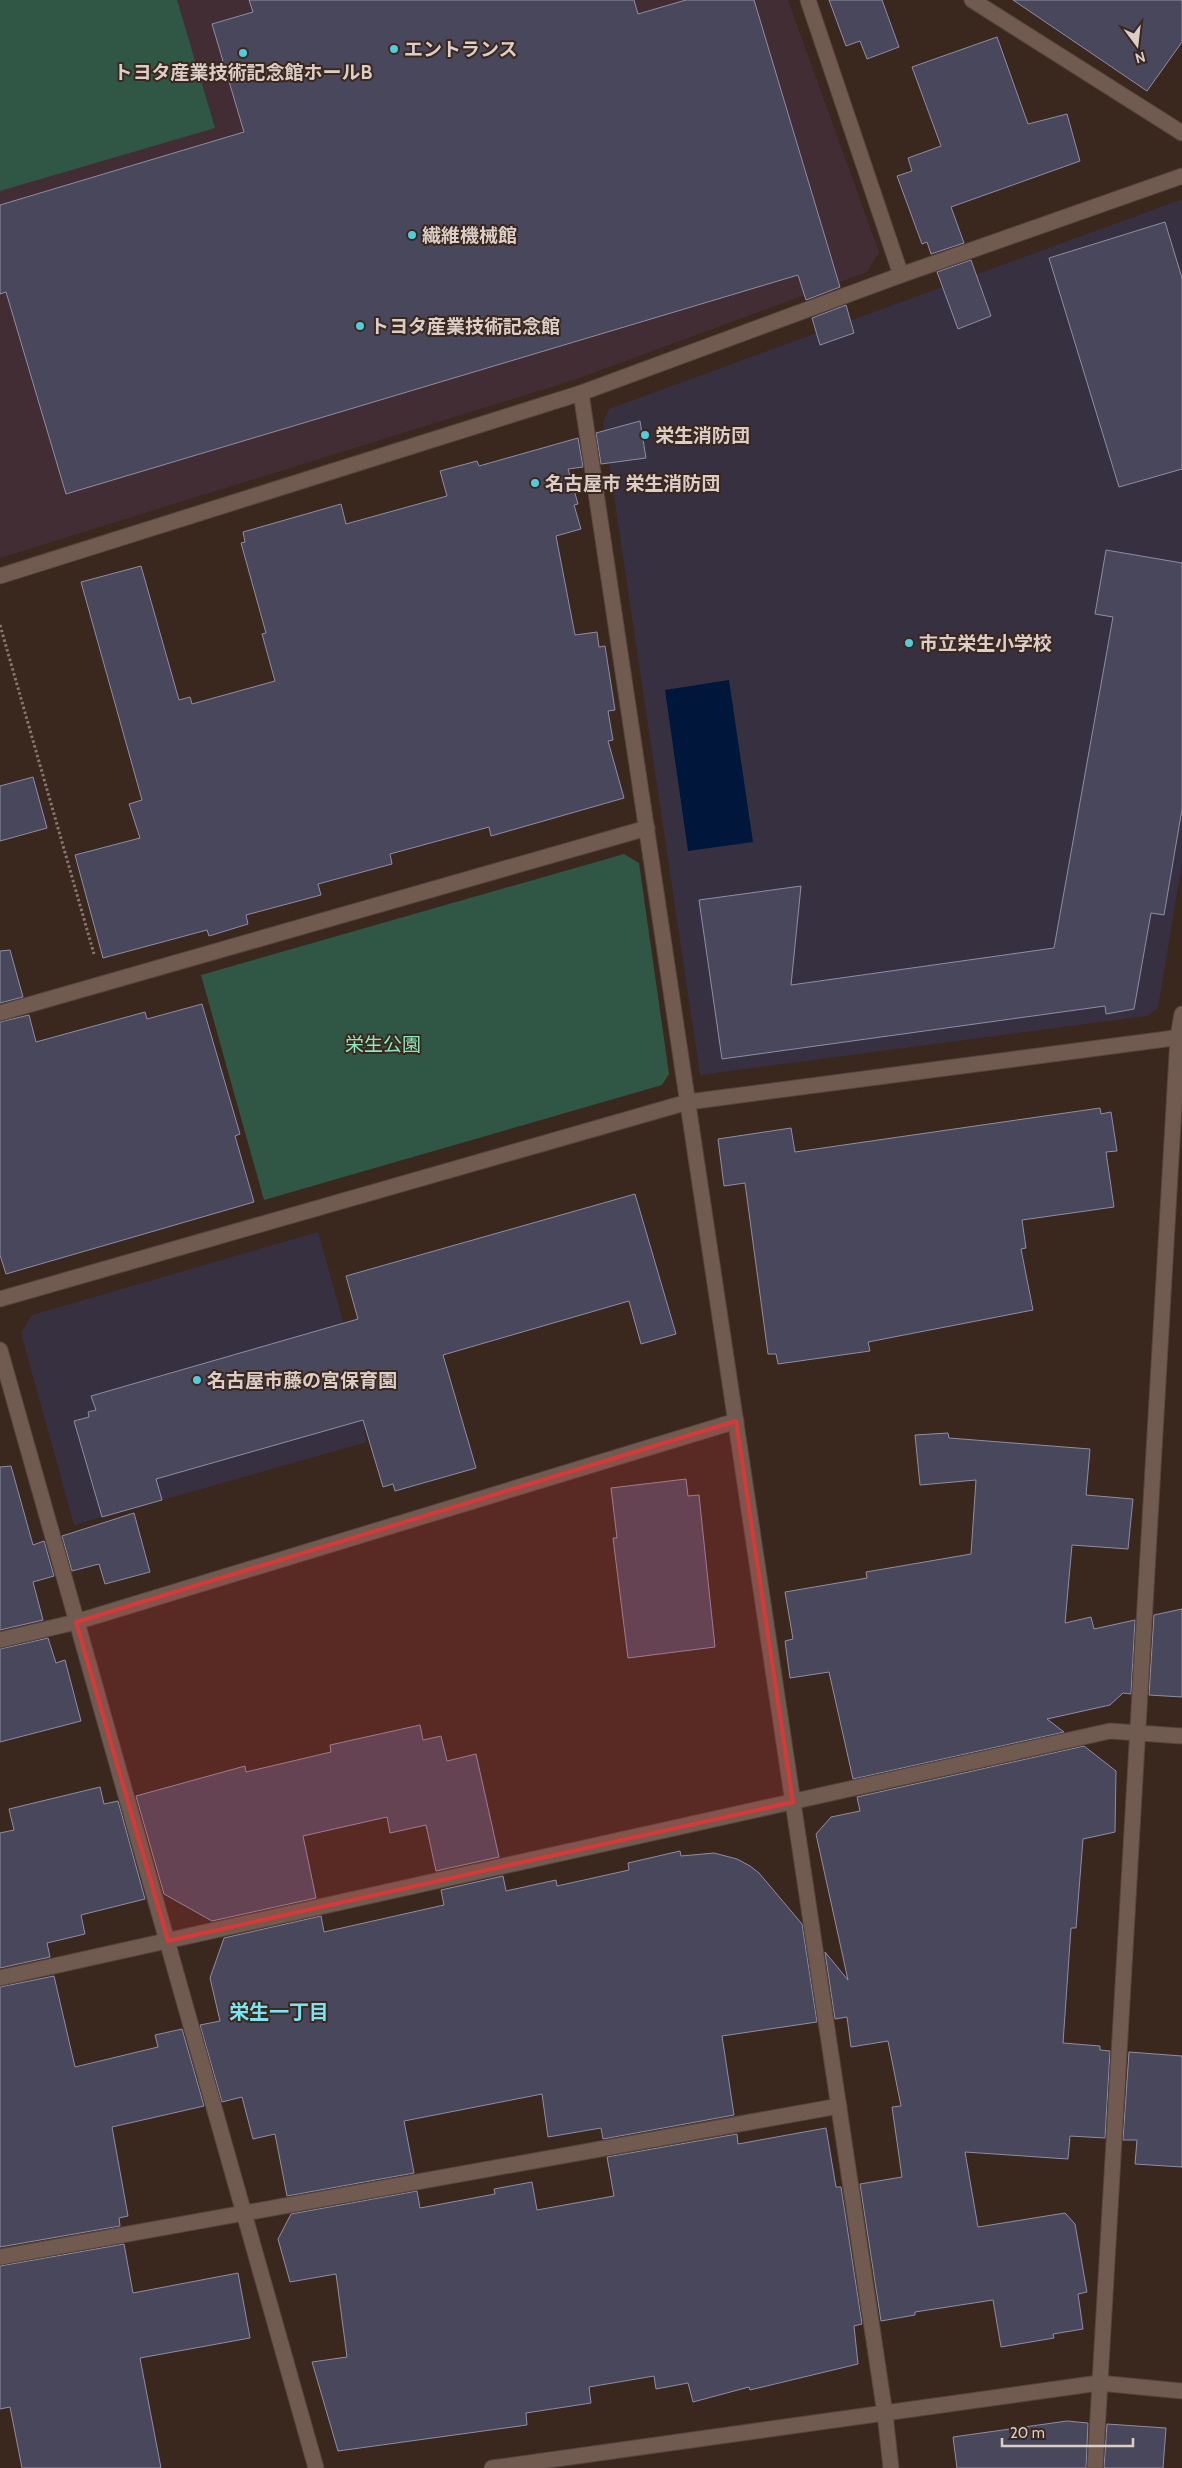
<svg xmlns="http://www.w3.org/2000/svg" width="1182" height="2468" font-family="Cabin,'Noto Sans JP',sans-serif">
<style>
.commercial{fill:#412d33}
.education{fill:#373040}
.green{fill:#305746}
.water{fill:#00173c}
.building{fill:#49475b;stroke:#908da4}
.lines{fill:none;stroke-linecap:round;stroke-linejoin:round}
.minor-casing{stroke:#55443d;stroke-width:17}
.tertiary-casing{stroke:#55443d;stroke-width:17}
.path{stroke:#877770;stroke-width:3;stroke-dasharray:2.5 2.5;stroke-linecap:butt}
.minor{stroke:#715a50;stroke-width:15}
.tertiary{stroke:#715a50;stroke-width:15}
.marked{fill:#d63938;fill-opacity:0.2;stroke:#d63938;stroke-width:4;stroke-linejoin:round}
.poi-dot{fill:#53cbdb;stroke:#3a271e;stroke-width:2}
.labels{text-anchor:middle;stroke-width:4;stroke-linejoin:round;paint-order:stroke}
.poi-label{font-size:19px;font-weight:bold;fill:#dbcec8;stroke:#3a271e;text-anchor:start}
.park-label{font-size:19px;fill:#88e8bf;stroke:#3a271e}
.neighbourhood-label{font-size:20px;font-weight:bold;fill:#7be4f3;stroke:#3a271e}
</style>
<rect width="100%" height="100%" fill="#3a271e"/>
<path class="commercial" d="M0,0h788l91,252 -12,20 -293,108 -574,178z"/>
<g class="education">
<path d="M1180,200l2,1v662l-24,145 -11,8 -447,59 -97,-653 6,-13z"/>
<path d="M318,1232l55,195 -9,3 3,12 -293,83 -53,-192 11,-18z"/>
</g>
<g class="green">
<path d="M0,0h177l38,128 -215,63z"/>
<path d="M624,854l15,9 30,211 -7,11 -398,115 -63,-225z"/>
</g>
<path class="water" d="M729,680l24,162 -65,9 -23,-161z"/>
<g class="building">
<path d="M249,0h385l4,14 48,-14h68l86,287 -34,13 -8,-25 -732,219 -60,-202 -6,2v-89l244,-73 -32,-108 41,-12z"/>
<path d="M829,0h53l17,47 -32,12 -7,-18 -14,5z"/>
<path d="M1013,0h169v42l-35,49z"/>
<path d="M997,37l31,87 39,-10 13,47 -129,46 13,36 -33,11 -4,-12 -5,2 -25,-68 15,-5 -4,-13 33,-12 -29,-79z"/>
<path d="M1165,222l17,56v191l-63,18 -70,-229z"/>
<path d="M971,260l20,56 -33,13 -21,-57z"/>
<path d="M846,305l8,28 -34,12 -8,-27z"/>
<path d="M640,421l6,37 -45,6 -5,-31z"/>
<path d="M578,438l5,29 -15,2 10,35 -4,1 7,24 -25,7 19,99 22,-3 2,15 6,-1 10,64 -7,1 5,29 -5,1 16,57 -133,38 -2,-9 -99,27 2,10 -74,20 3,11 -75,20 2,9 -39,12 -2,-6 -104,28 -28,-103 65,-17 -11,-34 13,-4 -61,-218 60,-16 38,134 11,-3 2,7 83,-23 -13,-47 4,-1 -25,-90 4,-1 -2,-10 98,-28 5,20 101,-28 -7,-25 37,-10 2,5z"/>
<path d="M1106,550l76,13v246l-18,106 -13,-2 -17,96 -28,5 -1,-8 -383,53 -23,-159 102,-14 -10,99 263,-37 59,-331 -18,-3z"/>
<path d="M33,777l14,51 -47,13v-55z"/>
<path d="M10,950l13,47 -23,6v-52z"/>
<path d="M202,1004l38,130 -5,2 19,66 -248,72 -6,-19v-233l29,-7 7,27 109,-30 2,7z"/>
<path d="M1100,1108l1,6 10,-2 6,39 -11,1 8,55 -92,13 4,28 -5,1 12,61 -165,32 2,9 -92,13 -2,-10h-8l-23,-171 -21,3 -6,-47 73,-11 4,24z"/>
<path d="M635,1194l41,140 -35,10 -12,-43 -186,54 33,113 -81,23 -2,-7 -10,3 -20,-67 -207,59 6,21 -60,17 -28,-96 15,-4 -1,-5 8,-2 -5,-14 267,-77 -12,-43z"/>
<path d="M948,1433l1,5 141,11 -4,46 47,4 -5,50 -56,-4 -7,78 26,-6 3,12 41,-9 -4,74 -8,-1 -13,12 -63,14 17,13 -211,47 -24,-107 -39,6 -5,-37 8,-2 -8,-47 82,-14 -1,-6 105,-18 5,-74 -56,5 -5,-50z"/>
<path d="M11,1466l22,79 11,-4 10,35 -21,6 10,38 -43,10v-163z"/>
<path d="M686,1479l2,17 11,-1 16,152 -87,11 -15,-120h4l-6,-50z"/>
<path d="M134,1513l16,59 -45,12 -6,-20 -27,7 -10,-35z"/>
<path d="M1182,1609v88l-33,-2 5,-80z"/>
<path d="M48,1638l8,25 9,-3 16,61 -81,21v-93z"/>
<path d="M420,1725l3,15 18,-4 6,25 29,-7 23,103 -63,14 -10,-46 -36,8 -3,-16 -84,19 13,62 -104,23 -48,-27 -28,-98 109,-30 1,6 85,-20 -1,-7z"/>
<path d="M1084,1746l32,25 -1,61 -32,7 -7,89h-5l-8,115 37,3v4l10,1 -5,87 -35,-2 -2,23 -103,-7 13,75 87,-14 10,11 12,68 -9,2 5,35 -30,5 1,4 -53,9 -8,-47 -78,12v3l-34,6 -21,-137 42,-7 -10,-70 9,-1 -13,-65 -37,6 -4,-30 -12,2 -10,-67 23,28 -32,-146 15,-17 29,-6 -3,-14z"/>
<path d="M100,1787l4,17 14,-3 27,98 -64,16 4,19 -38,9 3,14 -50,11v-135l14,-3 -5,-21z"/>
<path d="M680,1851l1,5 33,-3 23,6 13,7 9,7 43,51 15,98 -95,14 12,79 -131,24 -2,-11 -53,9 -6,-43 -138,27 10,52 -127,23 -12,-62 -22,5 -11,-42 -20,5 -22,-77 20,-4 -10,-43 14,-40 97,-22 3,16 120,-27 -3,-15 62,-14 3,15 50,-11 1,6 72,-16 -1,-7z"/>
<path d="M54,1976l21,91 83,-20 -3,-12 27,-6 22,77 -92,21 16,89 -9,2 1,8 -120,21v-260z"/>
<path d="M1129,2052l53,4v111l-47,-3 2,-24h-14z"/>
<path d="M826,2128l10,59h5l21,137 -8,2 4,38 -108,26 -1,-3 -56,15 -5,-19 -32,6 -2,-13 -65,11 2,16 -65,10 1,12 -189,26 -26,-89 35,-5 -11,-83 -46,8 -12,-43 13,-25 126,-23 3,17 75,-14 -1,-5 38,-7 5,28 77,-14 -7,-39 130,-23 1,10z"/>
<path d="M124,2244l9,49 105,-20 12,65 -110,20 21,110h-139l-12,-61 -10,2v-143z"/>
<path d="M1067,2421l21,2 -2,45h-129l-4,-31z"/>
<path d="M1107,2424l59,4 -3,40h-59z"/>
</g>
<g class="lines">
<defs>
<g id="minor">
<path d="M808,0l93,275"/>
<path d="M972,0l210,133"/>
<path d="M581,393l304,2021 6,54"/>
<path d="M0,576l581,-183 320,-118 281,-99"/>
<path d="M0,1013l647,-185"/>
<path d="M0,1299l688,-197 494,-65"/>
<path d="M0,1350l316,1118"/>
<path d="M0,1640l76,-18 660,-201"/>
<path d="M0,1978l1110,-247 72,5"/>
<path d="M0,2257l839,-151"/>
<path d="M1095,2468l83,-1431 4,-23"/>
</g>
<path id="tertiary" d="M492,2468l607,-85 83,8"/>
</defs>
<use href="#minor" class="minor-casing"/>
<use href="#tertiary" class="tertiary-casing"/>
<path class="path" d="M0,625l94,329"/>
<use href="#minor" class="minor"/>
<use href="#tertiary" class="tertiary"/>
</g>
<path class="marked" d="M736,1421l57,381 -625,139 -92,-319z"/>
<g class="poi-dot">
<circle cx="394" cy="49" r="5"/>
<circle cx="243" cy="53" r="5"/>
<circle cx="412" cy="235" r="5"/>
<circle cx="360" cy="326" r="5"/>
<circle cx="645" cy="435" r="5"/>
<circle cx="535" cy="483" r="5"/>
<circle cx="909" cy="643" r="5"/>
<circle cx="197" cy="1380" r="5"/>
</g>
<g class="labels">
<g class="poi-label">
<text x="404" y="56">エントランス</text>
<text x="243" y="79" text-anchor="middle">トヨタ産業技術記念館ホールB</text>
<text x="422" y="242">繊維機械館</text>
<text x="370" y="333">トヨタ産業技術記念館</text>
<text x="655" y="442">栄生消防団</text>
<text x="545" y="490">名古屋市 栄生消防団</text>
<text x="919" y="650">市立栄生小学校</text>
<text x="207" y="1387">名古屋市藤の宮保育園</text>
</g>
<g class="park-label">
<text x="383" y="1051">栄生公園</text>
</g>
<g class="neighbourhood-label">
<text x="279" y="2019">栄生一丁目</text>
</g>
</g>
<g transform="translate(1137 45) rotate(165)" stroke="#3a271e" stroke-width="4" paint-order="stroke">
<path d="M0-4L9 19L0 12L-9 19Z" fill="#dbcec8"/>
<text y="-8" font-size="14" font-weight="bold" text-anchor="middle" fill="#dbcec8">N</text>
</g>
<path d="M1002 2438v8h131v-8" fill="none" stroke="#dbcec8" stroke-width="2.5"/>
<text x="1010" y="2438" font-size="15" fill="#dbcec8" stroke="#3a271e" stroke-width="4" paint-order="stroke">20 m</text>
</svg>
